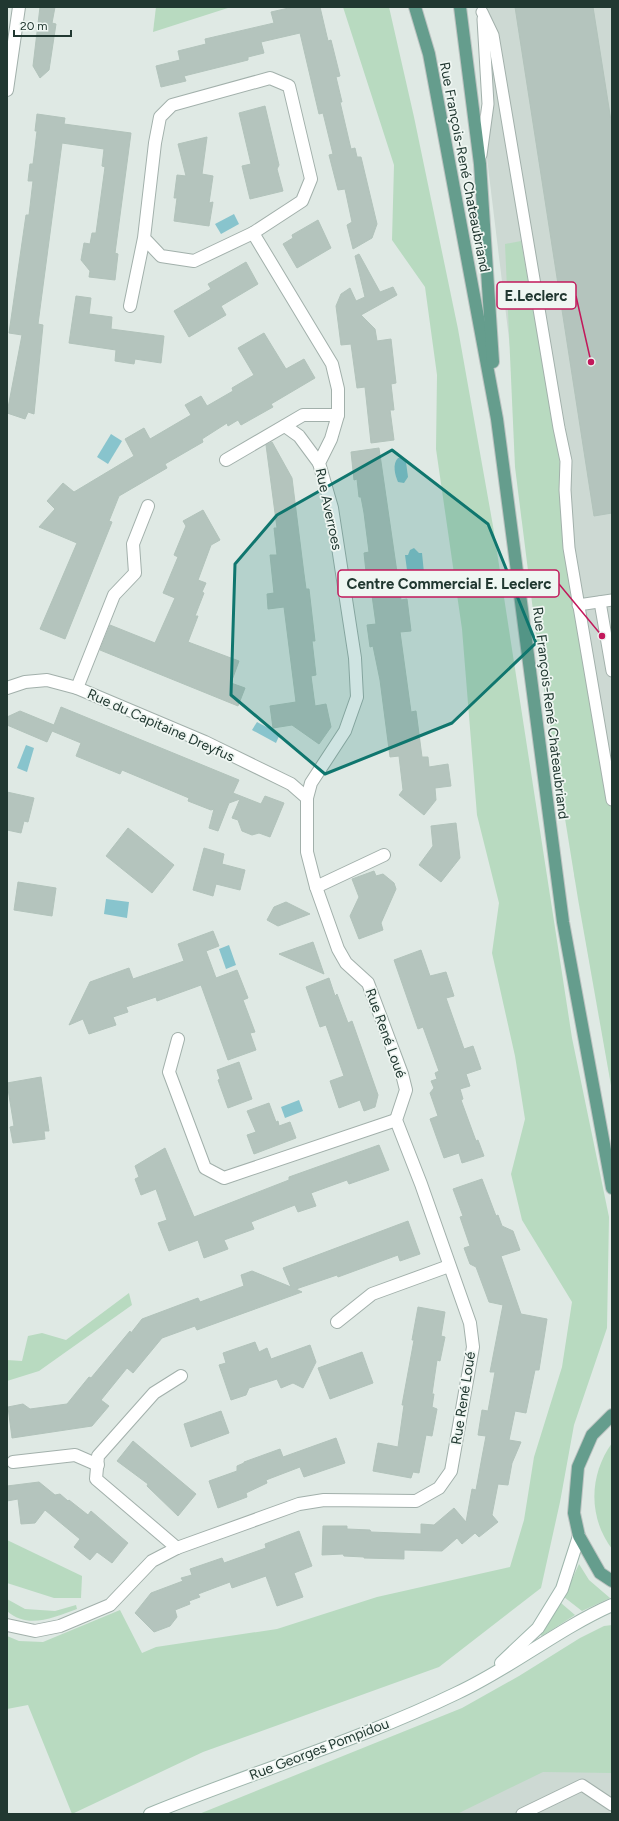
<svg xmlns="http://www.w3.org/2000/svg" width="619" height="1821" font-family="Figtree,sans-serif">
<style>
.built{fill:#cdd9d3}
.green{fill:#b8dac0}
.water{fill:#88c4cd}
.building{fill:#b4c4bd;stroke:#b2c3bb}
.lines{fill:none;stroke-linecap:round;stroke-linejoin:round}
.service-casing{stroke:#a2b0ab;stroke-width:13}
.minor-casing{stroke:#a2b0ab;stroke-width:14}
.tertiary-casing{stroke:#a2b0ab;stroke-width:14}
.secondary-casing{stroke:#9eb5ac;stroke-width:14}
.primary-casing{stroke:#bcc3c1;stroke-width:14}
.service{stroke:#fff;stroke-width:11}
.minor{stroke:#fff;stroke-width:12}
.tertiary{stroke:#fff;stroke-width:12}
.secondary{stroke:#fff;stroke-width:12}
.primary{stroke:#659d8d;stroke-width:12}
.marked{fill:#0f766e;fill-opacity:0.2;stroke:#0f766e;stroke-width:3;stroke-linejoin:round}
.labels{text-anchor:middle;stroke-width:3.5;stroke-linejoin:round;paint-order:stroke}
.street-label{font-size:14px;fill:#213831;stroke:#eff6f2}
.leader{fill:none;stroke:#c2185b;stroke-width:1.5}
.callout-dot{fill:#c2185b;stroke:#eff6f2;stroke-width:1.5}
.callout{fill:#eff6f2;stroke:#c2185b;stroke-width:1.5}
.callout-label{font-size:15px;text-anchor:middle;font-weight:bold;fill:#213831}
</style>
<rect width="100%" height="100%" fill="#dfe9e4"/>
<g class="built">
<path d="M487,7h125v870l-37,3 -90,-738z"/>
<path d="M612,1705v109h-362z"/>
</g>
<g class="green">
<path d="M156,7h75l-78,25z"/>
<path d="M343,7h46l25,110 44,212 35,197 79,512 37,179 -2,111 -33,97 -14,77 -19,86 -102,79 -236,85 -131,62 -44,-109 -21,4v-73l12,5 24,1 77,-32 22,43 14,-6 121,-18 100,-32 133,-30 14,-47 10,-63 28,-90 10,-65 -50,-82 -11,-46 14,-55 -10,-63 -23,-103 7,-50 -22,-88 -15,-186 -26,-180 1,-74 -12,-88 -33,-47 2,-75z"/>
<path d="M521,241l42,240 49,306v304l-34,-192 -39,-241 -24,-191 -10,-223z"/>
<path d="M129,1293l3,12 -93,66 -32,10v-21l15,1 6,-25 14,-3 24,7z"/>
<path d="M612,1443v106c-24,-32 -23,-74 0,-106z"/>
<path d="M7,1540l75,36 -1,22h-27l-47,-15z"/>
<path d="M579,1564l10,16 21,18 -28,13 -18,-14z"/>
<path d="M7,1599l18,10 30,2 21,-6 1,4c-23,8 -49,21 -70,2z"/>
<path d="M561,1603l14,12 -33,21 -3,-3z"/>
<path d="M612,1625v148l-69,-1 -86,42h-258l263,-106 57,-32 61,-38 24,-12z"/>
</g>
<g class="water">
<path d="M234,214l5,10 -18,10 -6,-10z"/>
<path d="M111,434l11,7 -14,23 -11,-7z"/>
<path d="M398,458h3l5,4 2,15 -4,6 -6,-1c-3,-7 -6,-18 0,-24z"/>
<path d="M414,548l5,5h3l3,30 -16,2 -4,-30h3l2,-5z"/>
<path d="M257,722l23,12 -4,9 -24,-13z"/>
<path d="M26,745l8,3 -7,24 -10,-4z"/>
<path d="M106,899l23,3 -2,16 -23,-4z"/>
<path d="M229,945l7,20 -10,4 -7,-20z"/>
<path d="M299,1100l4,11 -18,7 -4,-11z"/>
</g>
<g class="building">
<path d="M40,7h15l-3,16 4,1 -7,46 -9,8 -7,-12z"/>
<path d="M293,7h27l8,34 3,-1 9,36 -4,1 6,25h-2l11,47 4,-1 2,9h4l16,67 -5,14 -19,11 -6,-24 5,-3 -7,-33 -7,1 -9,-35 4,-1 -10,-41 -4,1 -19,-81 -39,9 3,11 -16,4v3l-64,16 2,5 -25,6 -5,-21 24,-6 -2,-9 28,-7 -1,-5 69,-16 -3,-11z"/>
<path d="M515,7h78l19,120v386l-18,3z"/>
<path d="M265,106l14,59 -2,4 6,22 -33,8 -8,-33 9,-2 -12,-51z"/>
<path d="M37,114l28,4 -1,6 67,9 -16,120 3,1 -3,26 -26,-3 1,-6 -9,-11 3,-17 6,1 2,-11h4l9,-66 -3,-1 2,-17 -42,-6 -24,181 5,1 -9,89 -6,-2 -3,7 -18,-6 15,-78 -13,-2 17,-118h3l4,-34h-5l2,-17h3l2,-16 2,-17h-2z"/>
<path d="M207,137l-5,37 11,2 -4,27 4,-1 -4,24 -35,-5 3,-23h-3l3,-23 9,1 -8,-32z"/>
<path d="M318,220l13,28 -34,20 -14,-24 10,-6 -1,-3z"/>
<path d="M359,254l21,38 13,-5 4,8 -36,20 14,14 2,12 14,-2 5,44 -5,1 3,26h-4l4,30 -23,3 -6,-56 -8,1 -6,-44 -10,1 -5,-39 5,-12 9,-6 6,13 9,-4 -10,-41z"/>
<path d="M246,262l12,22 -37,22 5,9 -37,22 -15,-26 37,-22 -3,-5z"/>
<path d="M76,296l15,2 -2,16 23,3 -1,12 53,7 -3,27 -26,-4 -1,5 -19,-3 1,-11 -47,-7z"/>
<path d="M264,333l22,36 18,-10 11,19 -44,26 2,3 -32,18 -3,-5 -10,6 -1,-3 -25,16 1,3 -38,22 2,4 -48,28 -10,25 3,1 -47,117 -25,-10 37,-86 -38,-16 16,-18 -8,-8 16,-18 11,9 60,-36 -9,-17 19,-11 6,11 41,-24 -6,-10 16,-9 6,10 26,-15 -1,-3 22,-13 -16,-27z"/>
<path d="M272,442l20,36 12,96 2,15h3l6,52h-3l4,34 -5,1 4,30 11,-2 5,23 -12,17 -27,-19 -19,3 -3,-22 26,-4 -12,-95 -16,2 -1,-15 7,-1 -4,-38h7l-3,-27h3l-11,-83z"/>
<path d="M379,448l22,152 6,-1 4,32 -11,1 11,80 5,-1 6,46h6l1,10 19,-3 3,22 -16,2 1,12 -12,15 -25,-20 4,-5 -4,-34 -9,1 -10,-77 -7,-34 -3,1 -3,-22 9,-1 -6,-43h-3l-3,-28 5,-1 -5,-39 -3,-16h-2l-2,-18 -3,1 -3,-28z"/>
<path d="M203,510l17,30 -9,5 -13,35 8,3 -4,9 2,1 -9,23h3l-10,26 51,19 -8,22 14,5 -7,18 -138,-56 10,-25 45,18 20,-45 -12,-5 15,-36 -4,-2 12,-29 -3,-5z"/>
<path d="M61,707l178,73 -6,13 28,11 4,-8 19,7 -14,34 -11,-4 -7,2 -10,-4 -4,-11 -6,-2 8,-19 -11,4 -11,28 -9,-3 5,-19 -3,1 -23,-9 1,-3 -67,-28 -2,4 -44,-18 5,-13 -29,-12 -5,11 -40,-17v-8l13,-6 34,14z"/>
<path d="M7,792l27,6 -6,24 -4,-1 -3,12 -14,-3z"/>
<path d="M456,823l4,35 -19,24 -22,-17 14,-19 -2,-20z"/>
<path d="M128,828l46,37 -22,28 -46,-37z"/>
<path d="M204,848l20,6 -2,10 23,6 -5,20 -24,-6 -3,12 -20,-6z"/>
<path d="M374,871l2,5 7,-2 11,9 2,6 -15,34 2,7 -24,9 -9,-23 9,-19 -7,-18z"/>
<path d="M18,882l38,6 -4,28 -38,-6z"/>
<path d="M286,902l24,12 -32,12 -11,-6 7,-13z"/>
<path d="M213,931l6,15 -13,5 10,27 21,-8 11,28 -5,2 12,32 -5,1 6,17 -28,10 -27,-75 -44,16 -1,-4 -30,10 2,5 -15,5 3,8 -27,9 -6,-15 -14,6 21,-43 39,-14 4,11 51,-18 -6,-17z"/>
<path d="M313,942l11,32 -45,-20z"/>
<path d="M421,950l9,26 16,-4 8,24 -8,2 18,51 9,-3 8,23 -15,5 4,12 -10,3 3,10 -2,1 15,41 2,-1 6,16 -22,7 -3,-10 -15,5 -14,-39 8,-3 -8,-23 4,-5 -3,-7 6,-2 -2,-6 4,-2 -16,-44 -5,2 -24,-69z"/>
<path d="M329,978l6,18 2,-2 11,29 4,-2 26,74 -3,12 -11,4 -4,-11 -21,8 -9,-27 14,-5 -18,-51 -6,2 -14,-40z"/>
<path d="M239,1062l13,37 -24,9 -10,-28 2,-1 -3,-9z"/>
<path d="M41,1077l8,54h-5l1,8 -32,4 -3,-16 4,-1 -7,-43z"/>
<path d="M269,1103l7,19 2,-1 1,5 11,-4 6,16 -42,16 -7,-19 9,-3 -9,-21z"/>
<path d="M379,1145l10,25 -40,14 -2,-4 -36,13 5,13 -18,6 -3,-7 -44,17 3,7 -30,11 4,9 -24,9 -6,-18 -29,11 -11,-28 9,-3 -11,-31 -15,6 -6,-16 4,-2 -4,-11 30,-18 29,69 95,-37v-3z"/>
<path d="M482,1179l14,37 2,-1 4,11 11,5 7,19 -19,6 20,58 26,5 -8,51h-4l-9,43 -11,-2 -6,29 12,2 -9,21 -4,22 -10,-1 -6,31 6,7 -19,15 -4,-4 -13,11 -5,-6 -15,13 -38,-1v9l-40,-1v-1l-20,-1 -1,-2 -21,1 1,-29h24v3l23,1 1,2 50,2v-10l13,1 20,-17 12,14 6,-33 4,1 6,-33 4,-21 -8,-1 4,-25 6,1 7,-39h-5l13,-67 -14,-3 -13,-35 -6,-3 -6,-16 6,-2 -10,-29 3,-1 -10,-27z"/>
<path d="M408,1221l12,33 -20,7 -2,-6 -60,22 -1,-2 -41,14 6,3 -105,38 -2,-4 -33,12 -29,35 -6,-5 -26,32 8,6 -17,20 -80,12 -4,-31 15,-3 7,5 37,-5 22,-27 2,1 39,-47 1,2 11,-14 56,-21 2,4 44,-16 -3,-11 11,-4 39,16 -8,-19z"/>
<path d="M418,1307l27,5 -4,24 4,1 -5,24 -3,-1 -5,34h2l-2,13 5,2 -5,27 -6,-1 -7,38 -6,-1 -2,6 -38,-7 5,-28 20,4 6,-42h-2l12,-65h-2z"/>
<path d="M255,1342l4,10 8,-4 4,11 39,-14 6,17 -13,26 -10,-5 -12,5 -4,-9 -28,9 -3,7 -15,5 -12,-35 7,-2 -3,-10z"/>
<path d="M362,1352l11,31 -43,16 -12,-31z"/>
<path d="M221,1411l8,22 -38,14 -7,-23z"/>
<path d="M336,1438l9,25 -41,14 -4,-10 -34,13 1,3 -21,10 1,4 -29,11 -9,-27 28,-10v-5l7,-3v-1l36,-13 3,8z"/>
<path d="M133,1441l63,53 -18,22 -31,-30 1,-2 -31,-23z"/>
<path d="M39,1482l16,13 5,-1 8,7 1,-1 19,15 3,-4 37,32 -16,20 -15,-11 -7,8 -16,-13 6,-8 -35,-29 -10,13 -14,1 -3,-25 -11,2v-15z"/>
<path d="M299,1531l13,35 -18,7 9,24 -26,9 -11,-30 -34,12 -2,-6 -32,12 2,3 -11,4 1,3 -15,6 2,7 -7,9 -16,6 -19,-19 16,-20 32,-12 -2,-3 11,-3 -2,-6 32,-11 2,5 42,-15 -1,-4z"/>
</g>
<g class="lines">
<defs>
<g id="service">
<path d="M482,12l11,23 66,393 7,33 -1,29 4,58 43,252"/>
<path d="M481,155l7,-51 -5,-85"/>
<path d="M600,602l12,69"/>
<path d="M578,605l34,-5"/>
<path d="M522,1814l60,-29 30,20"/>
</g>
<g id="minor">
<path d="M130,306l14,-68 11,-95 5,-26 12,-12 98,-27 19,8 22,93 -9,22 -49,32 -59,28 -33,-5 -17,-18"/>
<path d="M285,426l14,10 20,27"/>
<path d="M226,460l77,-45h35"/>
<path d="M7,688l18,-6 22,-2 30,8 128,54 86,42 16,14"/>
<path d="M77,688l37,-93 21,-22 -2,-29 15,-38"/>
<path d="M316,887l68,-32"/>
<path d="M178,1039l-9,33 36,96 19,10 172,-58"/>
<path d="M337,1322l35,-28 77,-28"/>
<path d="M13,1462l62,-7 23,10"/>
<path d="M177,1548l-81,-69 2,-23 56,-63 27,-17"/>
<path d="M7,1625l28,6 25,-5 50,-21 42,-44 25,-13 122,-44 25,-4 92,1 23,-13 12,-17 22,-124 -3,-24 -49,-139 -25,-64 10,-30 -4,-16 -34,-91 -22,-20 -8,-14 -22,-62 -9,-35v-54l4,-15 34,-52 12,-34 -2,-39 -23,-150 -13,-45 12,-24 7,-24v-26l-6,-25 -79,-131"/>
</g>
<path id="tertiary" d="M7,90l12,-83"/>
<g id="secondary">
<path d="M501,1663l37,-35 24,-39 17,-53"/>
<path d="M150,1814c102,-42 208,-73 307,-121 54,-25 101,-64 155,-88"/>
</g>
<g id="primary">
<path d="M415,7l14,47 68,365 66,503 49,266"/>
<path d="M460,7l20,157 13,198"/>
<path d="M612,1415l-20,20 -14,32 -4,46 5,23 21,37 12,8"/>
</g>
</defs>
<use href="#service" class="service-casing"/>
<use href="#minor" class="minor-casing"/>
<use href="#tertiary" class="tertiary-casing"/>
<use href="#secondary" class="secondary-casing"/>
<use href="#primary" class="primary-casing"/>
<use href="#service" class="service"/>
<use href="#minor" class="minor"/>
<use href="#tertiary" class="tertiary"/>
<use href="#secondary" class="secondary"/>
<use href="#primary" class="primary"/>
</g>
<path class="marked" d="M392,450l96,74 48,119 -84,80 -127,51 -94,-79 4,-131 42,-49z"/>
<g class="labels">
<g class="street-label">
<text transform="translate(465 167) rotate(79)" y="5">Rue François-René Chateaubriand</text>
<text transform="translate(329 509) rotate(78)" y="5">Rue Averroes</text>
<text transform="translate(551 713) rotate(83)" y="5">Rue François-René Chateaubriand</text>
<text transform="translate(161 725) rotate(24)" y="5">Rue du Capitaine Dreyfus</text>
<text transform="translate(386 1033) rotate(70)" y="5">Rue René Loué</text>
<text transform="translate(463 1398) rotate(-81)" y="5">Rue René Loué</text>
<text transform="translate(319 1749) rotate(-21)" y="5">Rue Georges Pompidou</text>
</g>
</g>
<path class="leader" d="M591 362L576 296M602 636L559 584"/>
<g class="callout-dot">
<circle cx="591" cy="362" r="4"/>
<circle cx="602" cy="636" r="4"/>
</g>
<g class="callout">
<rect x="497" y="282" width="79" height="27" rx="4"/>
<rect x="338" y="570" width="221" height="27" rx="4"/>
</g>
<g class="callout-label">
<text x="536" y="301">E.Leclerc</text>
<text x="449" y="589">Centre Commercial E. Leclerc</text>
</g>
<rect width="619" height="1821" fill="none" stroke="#213831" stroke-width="16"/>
<path d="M14 30v6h57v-6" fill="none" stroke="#213831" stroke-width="2"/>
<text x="20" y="30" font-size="12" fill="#213831" stroke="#eff6f2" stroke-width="3" paint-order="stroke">20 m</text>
</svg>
